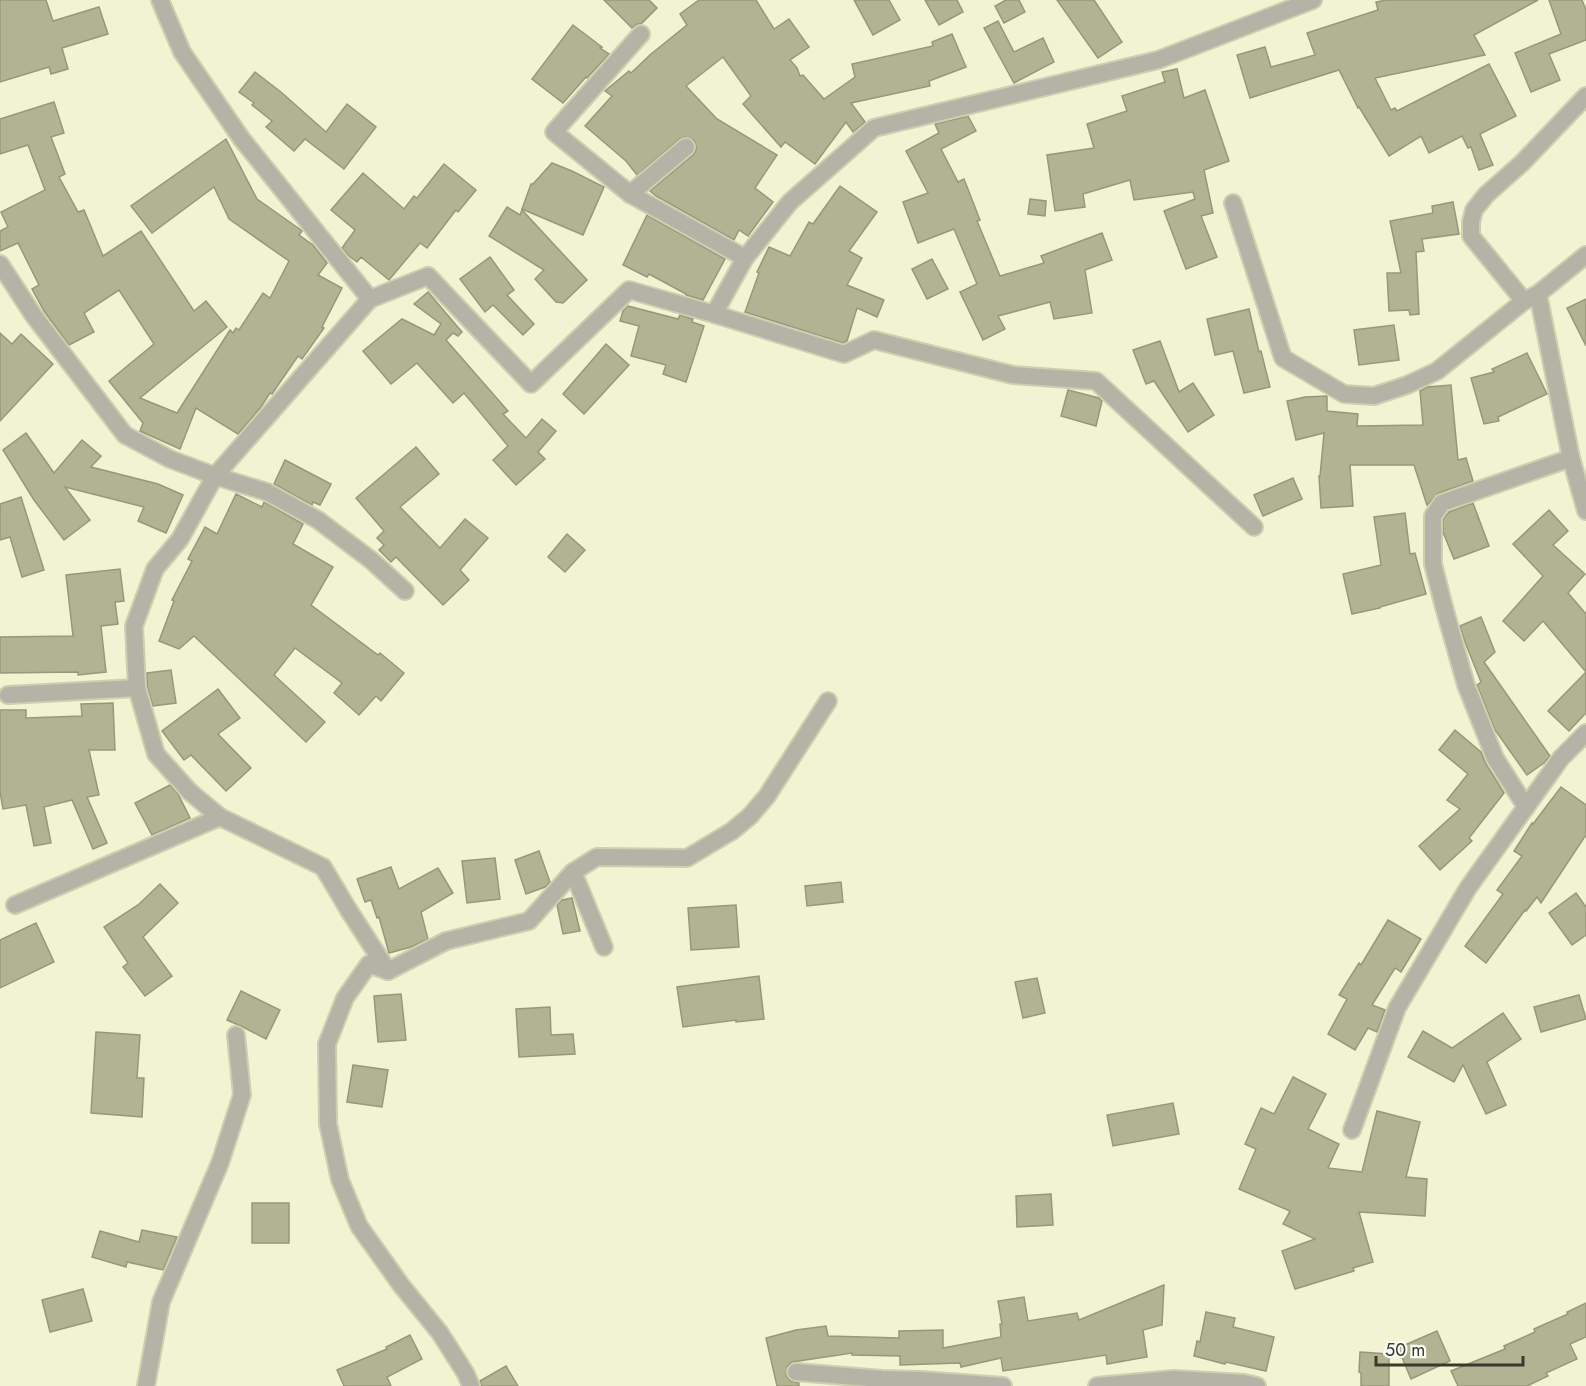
<svg xmlns="http://www.w3.org/2000/svg" width="1586" height="1386" font-family="Jost,sans-serif">
<style>
.building{fill:#b1b492;stroke:#969877;stroke-width:1.5}
.lines{fill:none;stroke-linecap:round;stroke-linejoin:round}
.street-casing{stroke:#cccfb0;stroke-width:20}
.street{stroke:#b3b4a5;stroke-width:16}
</style>
<rect width="100%" height="100%" fill="#f1f4d1"/>
<g class="building">
<path d="M0,0h46l7,21 46,-14 9,27 -46,14 6,21 -17,5 -2,-7 -49,15z"/>
<path d="M604,0h45l8,8 -16,16h-4l-5,4z"/>
<path d="M699,0h57l18,29 15,-10 20,28 -19,13 7,8 3,8 3,-1 21,24 31,-22 -3,-13 81,-18 -1,-4 20,-8 14,33 -37,14 1,5 -79,17 14,19 -12,10 -7,-10 -31,42 -30,-22 -4,5 -38,-43 8,-8 -28,-39 -37,29 31,33 60,36 -22,33 18,14 -25,34 -9,-6 -5,10 -78,-44 -6,-5 43,-36 3,-5v-4l-2,-6 -9,-3 -5,2 -43,36 -11,-14 -41,-35 27,-30 -7,-5 24,-20 2,2 20,-19 36,-29 -7,-11z"/>
<path d="M854,0h35l11,20 -27,15z"/>
<path d="M925,0h32l6,12 -24,13z"/>
<path d="M1006,0h13l6,12 -21,11 -9,-17z"/>
<path d="M1057,0h37l28,42 -24,16z"/>
<path d="M1386,0h152l-64,35 11,20 -110,23 16,32 4,-2 2,3 92,-47 27,52 -36,18 13,31 -14,5 -8,-23 -3,1 -6,-12 -33,17 -8,-17 -32,20 -30,-49 -1,1 -19,-38 -89,28 -13,-43 28,-8 6,20 44,-12 -8,-22 71,-23 -2,-8z"/>
<path d="M1549,0h33l4,10v30l-37,14 11,26 -29,12 -16,-39 46,-19z"/>
<path d="M998,21l16,31 29,-14 11,24 -40,21 -30,-55z"/>
<path d="M573,25l29,22 -2,1 9,6 -22,24 -1,-1 -23,26 -31,-24z"/>
<path d="M1177,69l7,29 21,-8 24,71 -25,9 9,43 -12,3 16,41 -31,12 -22,-58 31,-12 -2,-7 -59,8 -4,-20 -47,14 2,13 -30,4 -8,-56 47,-7 -7,-24 40,-13 -5,-15 43,-14 -3,-10z"/>
<path d="M255,72l26,20 45,40 21,-28 29,23 -32,42 -39,-30 -11,12 -28,-24 6,-6 -20,-16 2,-2 -15,-11z"/>
<path d="M54,102l10,31 -13,4 14,37 -6,3 19,35 6,-2 19,46 38,-25 53,80 12,-10 21,26 -87,71 37,15 53,-83 3,3 3,-5 3,2 24,-37 7,5 19,-37 -60,-42 -15,-32 -62,46 -21,-27 95,-67 31,60 44,31 1,1 -3,4 14,10 14,18 -9,12 24,13 -20,39 2,1 -22,31 -4,-3 -26,38 -2,-1 -9,14 -23,27 -42,-26 -16,41 -40,-18 3,-8 -34,-42 45,-37 -35,-54 -35,23 10,19 -25,13 -25,-34 -12,-22 7,-4 -21,-42 -18,8v-20l8,-4 -7,-15 44,-22 -17,-45 -28,9v-35z"/>
<path d="M968,116l8,15 -35,18 17,33 6,-3 16,41 -3,1 23,55 44,-13 -3,-7 61,-23 10,27 -27,10 7,43 -38,6 -4,-17 -52,14 7,13 -22,11 -23,-48 17,-8 -23,-55 -36,14 -15,-41 25,-9 -22,-42 33,-18 -4,-9z"/>
<path d="M552,163l20,8 32,16 -21,48 -61,-26 9,-25h2z"/>
<path d="M444,164l32,26 -18,22 -2,-2 -29,38 -7,-5 -31,37 -28,-23 -4,5 -8,-6 -7,-8 13,-18 -24,-20 32,-37 41,36 10,-13 3,2z"/>
<path d="M840,186l37,26 -28,39 13,7 -15,27 37,15 -7,17 -20,-9 -10,33 -4,2 -98,-31 14,-39 -2,-1 12,-25 21,9 19,-34 4,2z"/>
<path d="M1030,199l16,2 -1,15 -17,-2z"/>
<path d="M1453,202l6,32 -37,5 2,12 -8,1 3,62 -9,1 -1,-5 -20,1 -2,-38h14l-11,-52 43,-8 -1,-7z"/>
<path d="M507,207l13,8 2,-5 65,70 -24,23 -7,-1 -21,-23 9,-9 -55,-34z"/>
<path d="M647,215l78,44 -22,41 -17,-5v-1l-37,-20 -2,3 -24,-12z"/>
<path d="M490,257l24,33 -7,5 27,29 -11,11 -30,-30 -8,7 -25,-33z"/>
<path d="M932,259l16,30 -21,10 -15,-30z"/>
<path d="M428,292l34,40 -4,4 -5,-3 -7,7 62,71 -5,3 23,24 16,-19 14,12 -18,21 7,7 -29,26 -23,-25 15,-14 -44,-53 -11,10 -36,-40 -26,21 -28,-33 39,-32 32,16 7,-11 -27,-20z"/>
<path d="M1586,299v47l-19,-38z"/>
<path d="M628,306l50,13 2,-4 13,4 -1,3 12,4 -18,56 -23,-8 3,-9 -35,-9 8,-30 -19,-5 3,-10z"/>
<path d="M1249,309l10,43 2,-1 9,36 -26,6 -11,-42 -18,4 -8,-36z"/>
<path d="M1394,325l5,35 -40,5 -5,-35z"/>
<path d="M0,333l12,11 9,-10 32,30 -53,57z"/>
<path d="M1160,341l19,51 14,-9 21,32 -26,17 -34,-51 -8,3 -13,-34z"/>
<path d="M606,344l23,21 -45,49 -21,-20z"/>
<path d="M1527,353l20,41 -49,23 1,4 -15,3 -13,-46 23,-6 -2,-3z"/>
<path d="M1451,385l7,75 8,-2 7,23 -34,12 -12,12 -13,-40h-64l3,41 -32,2 -2,-32h1l4,-43 -28,7 -9,-39 18,-4 22,-1v15l31,3 -1,12 66,-1 -3,-34 7,-4z"/>
<path d="M1068,390l31,8 3,3 -6,25 -35,-10z"/>
<path d="M26,433l28,40 28,-33 19,16 -10,11 67,17 25,11 -17,38 -28,-12 6,-14 -79,-20 25,33 -26,20 -30,-40 -31,-50z"/>
<path d="M416,447l23,27 -39,33 40,41 25,-29 23,19 -28,32 9,10 -26,25 -47,-48 -5,5 -12,-12 5,-5 -7,-7 7,-7 -28,-33z"/>
<path d="M285,460l46,24 -11,21 -7,-3 -1,3 -38,-21z"/>
<path d="M1293,478l9,21 -39,17 -9,-21z"/>
<path d="M236,494l26,13 2,-5 39,22 -10,20 40,23 -22,38 67,50 2,-2 24,20 -23,28 -5,-5 -17,19 -25,-22 8,-10 -47,-35 -21,27 51,47 -19,20 -112,-106 -15,13 -20,-8 15,-40 -2,-1 20,-39 -4,-2 17,-32 12,7z"/>
<path d="M21,497l23,73 -22,7 -12,-40 -10,3v-36z"/>
<path d="M1473,503l16,43 -35,13 -11,-27v-13l6,-7z"/>
<path d="M1549,510l19,21 -15,14 32,29 -17,19 18,21v99l-17,18 -21,-20 38,-39 -43,-51 -19,20 -21,-20 40,-45 -30,-32z"/>
<path d="M1405,513l5,41 5,-1 11,41 -46,13v1l-28,6 -9,-40 38,-9 -7,-48z"/>
<path d="M567,534l18,16 -20,22 -17,-15z"/>
<path d="M120,569l4,32 -9,1 3,22 -17,2 5,46 -28,3v-3l-78,1v-36l73,-1 -7,-61z"/>
<path d="M1481,617l14,35 -11,10 66,94 -6,7 -17,12 -32,-45 -18,-45 4,-3 -16,-40 -5,-16z"/>
<path d="M171,670l5,33 -23,3 -6,-20v-13z"/>
<path d="M218,689l22,29 -22,16 33,34 -25,23 -35,-36 -7,5 -22,-29z"/>
<path d="M113,703l2,47h-26l10,45 -12,2 20,46 -14,6 -21,-49 -28,7 7,36 -17,3 -8,-41 -23,4 -3,-17v-82h26v8l56,-2 -1,-12z"/>
<path d="M1455,730l26,22 5,12 18,29 -35,45 3,3 -32,29 -21,-24 41,-37 -13,-9 21,-26 -29,-24z"/>
<path d="M170,785l8,9 12,24 -38,17 -17,-32z"/>
<path d="M1561,787l25,18v30l-45,68 -4,-6 -11,14 -1,-1 -39,53 -21,-17 38,-52 -6,-4 25,-34 -8,-5 18,-28 1,1z"/>
<path d="M539,851l11,31 -5,5 -19,7 -11,-34z"/>
<path d="M495,858l5,41 -33,4 -5,-42z"/>
<path d="M391,867l8,22 39,-21 15,25 -32,19 7,27 -17,8 -22,6 -10,-36 -2,1 -6,-18 -6,2 -8,-23z"/>
<path d="M841,882l2,20 -36,4 -2,-20z"/>
<path d="M160,884l18,19 -35,34 29,39 -27,20 -22,-29 5,-4 -24,-36 34,-22z"/>
<path d="M1576,893l10,14v28l-14,10 -23,-32z"/>
<path d="M572,898l8,33 -17,3 -6,-29 5,-5z"/>
<path d="M736,905l3,42 -48,3 -3,-42z"/>
<path d="M1388,920l33,19 -20,33 -6,-4 -23,37 13,5 -8,22 -9,-4 -13,22 -27,-16 19,-35 -8,-4 20,-32 2,2z"/>
<path d="M36,923l18,39 -54,26v-48z"/>
<path d="M759,976l5,43 -28,3v-2l-53,7 -6,-40z"/>
<path d="M1037,978l8,35 -22,5 -8,-36z"/>
<path d="M241,991l39,19 -14,29 -25,-13 -14,-6z"/>
<path d="M401,994l5,46 -28,2 -4,-46z"/>
<path d="M1579,995l7,24 -45,13 -7,-25z"/>
<path d="M550,1007l1,28 22,-1 2,20 -56,3 -3,-48z"/>
<path d="M1503,1013l18,26 -34,23 19,43 -20,9 -23,-49 -9,17 -46,-25 15,-26 29,17z"/>
<path d="M96,1032l44,3 -3,43h7l-2,39 -51,-4z"/>
<path d="M353,1065l35,5 -6,37 -35,-5z"/>
<path d="M1293,1077l33,17 -18,35 31,15 -11,24 34,4 15,-61 43,11 -14,55 21,2 -2,37 -66,-4 14,50 -20,6 1,3 -59,18 -13,-38 33,-12 -32,-15 7,-13 -51,-22 17,-40 -11,-5 16,-36 13,6z"/>
<path d="M1173,1103l6,31 -66,12 -6,-31z"/>
<path d="M1051,1194l2,31 -36,2 -1,-31z"/>
<rect x="252" y="1203" width="37" height="40"/>
<path d="M142,1230l35,7 -14,33 -36,-8 -1,5 -34,-10 8,-26 39,11z"/>
<path d="M1164,1285l-2,40 -19,5 4,27 -40,7 -1,-9 -103,16 -2,-13 -40,9 -1,-4 -60,2v-9l-48,-1v-2l-60,9 -5,5 -1,9 5,5 8,2v3h-22l-11,-48 30,-8 30,-4 2,10 71,2v-7l44,-1v18l58,-11 -1,-13h2l-4,-23 26,-4 4,24 49,-8 2,7z"/>
<path d="M83,1289l9,32 -42,11 -8,-32z"/>
<path d="M1586,1303v34l-16,7 7,15 -31,14 2,3 -21,10h-69l-7,-15 54,-22 -1,-3 31,-14 -1,-3 34,-15 -1,-2z"/>
<path d="M1206,1312l29,6 -2,9 41,10 -8,34 -40,-9 -1,2 -31,-8 3,-15 3,1z"/>
<path d="M1437,1331l13,30 -39,18 -13,-31z"/>
<path d="M410,1335l12,24 -35,18 4,9h-47l-7,-16 50,-21 -1,-2z"/>
<path d="M1360,1352l29,2v32h-28v-13l-2,-1z"/>
<path d="M506,1366l12,20h-37l-1,-5z"/>
</g>
<g class="lines">
<defs>
<g id="street">
<path d="M160,0l22,52 59,86 129,161"/>
<path d="M641,34l-87,98 76,62 115,64"/>
<path d="M630,194l56,-47"/>
<path d="M1233,203l50,155 61,36 30,2 33,-11 30,-14 87,-70 14,-7 48,-39"/>
<path d="M0,264l34,52 91,119 45,24 45,17 52,16 51,28 53,40 34,31"/>
<path d="M1538,294l33,164 15,53"/>
<path d="M1524,301l-53,-65v-14l3,-12 12,-15 36,-32 64,-67"/>
<path d="M714,314l31,-56 45,-56 84,-74 284,-68 155,-60"/>
<path d="M137,688l-3,-62 21,-57 25,-30 35,-63 155,-177 58,-23 103,108 98,-94 85,24 130,40 30,-14 139,35 83,6 158,146"/>
<path d="M8,695l129,-7 19,66 34,38 30,25"/>
<path d="M1526,807l-31,-49 -29,-73 -22,-78 -11,-43v-48l9,-13 129,-45"/>
<path d="M573,872l24,-15 90,1 45,-27 18,-15 17,-20 61,-95"/>
<path d="M15,905l205,-88 103,50 25,42 40,62"/>
<path d="M1352,1130l45,-122 71,-120 93,-130 25,-25"/>
<path d="M796,1372l86,7 39,1 82,6"/>
<path d="M146,1386l15,-84 59,-139 22,-68 -6,-60"/>
<path d="M471,1386l-5,-12 -26,-41 -39,-48 -42,-59 -19,-46 -12,-56 -1,-80 18,-46 24,-34 19,7 58,-30 83,-20 44,-49 31,75"/>
<path d="M1097,1386l77,-7 70,4 13,3"/>
</g>
</defs>
<use href="#street" class="street-casing"/>
<use href="#street" class="street"/>
</g>
<path d="M1376 1356v9h147v-9" fill="none" stroke="#393a2c" stroke-width="3"/>
<text x="1385" y="1356" font-size="18" fill="#393a2c" stroke="#fefff8" stroke-width="4.5" paint-order="stroke">50 m</text>
</svg>
